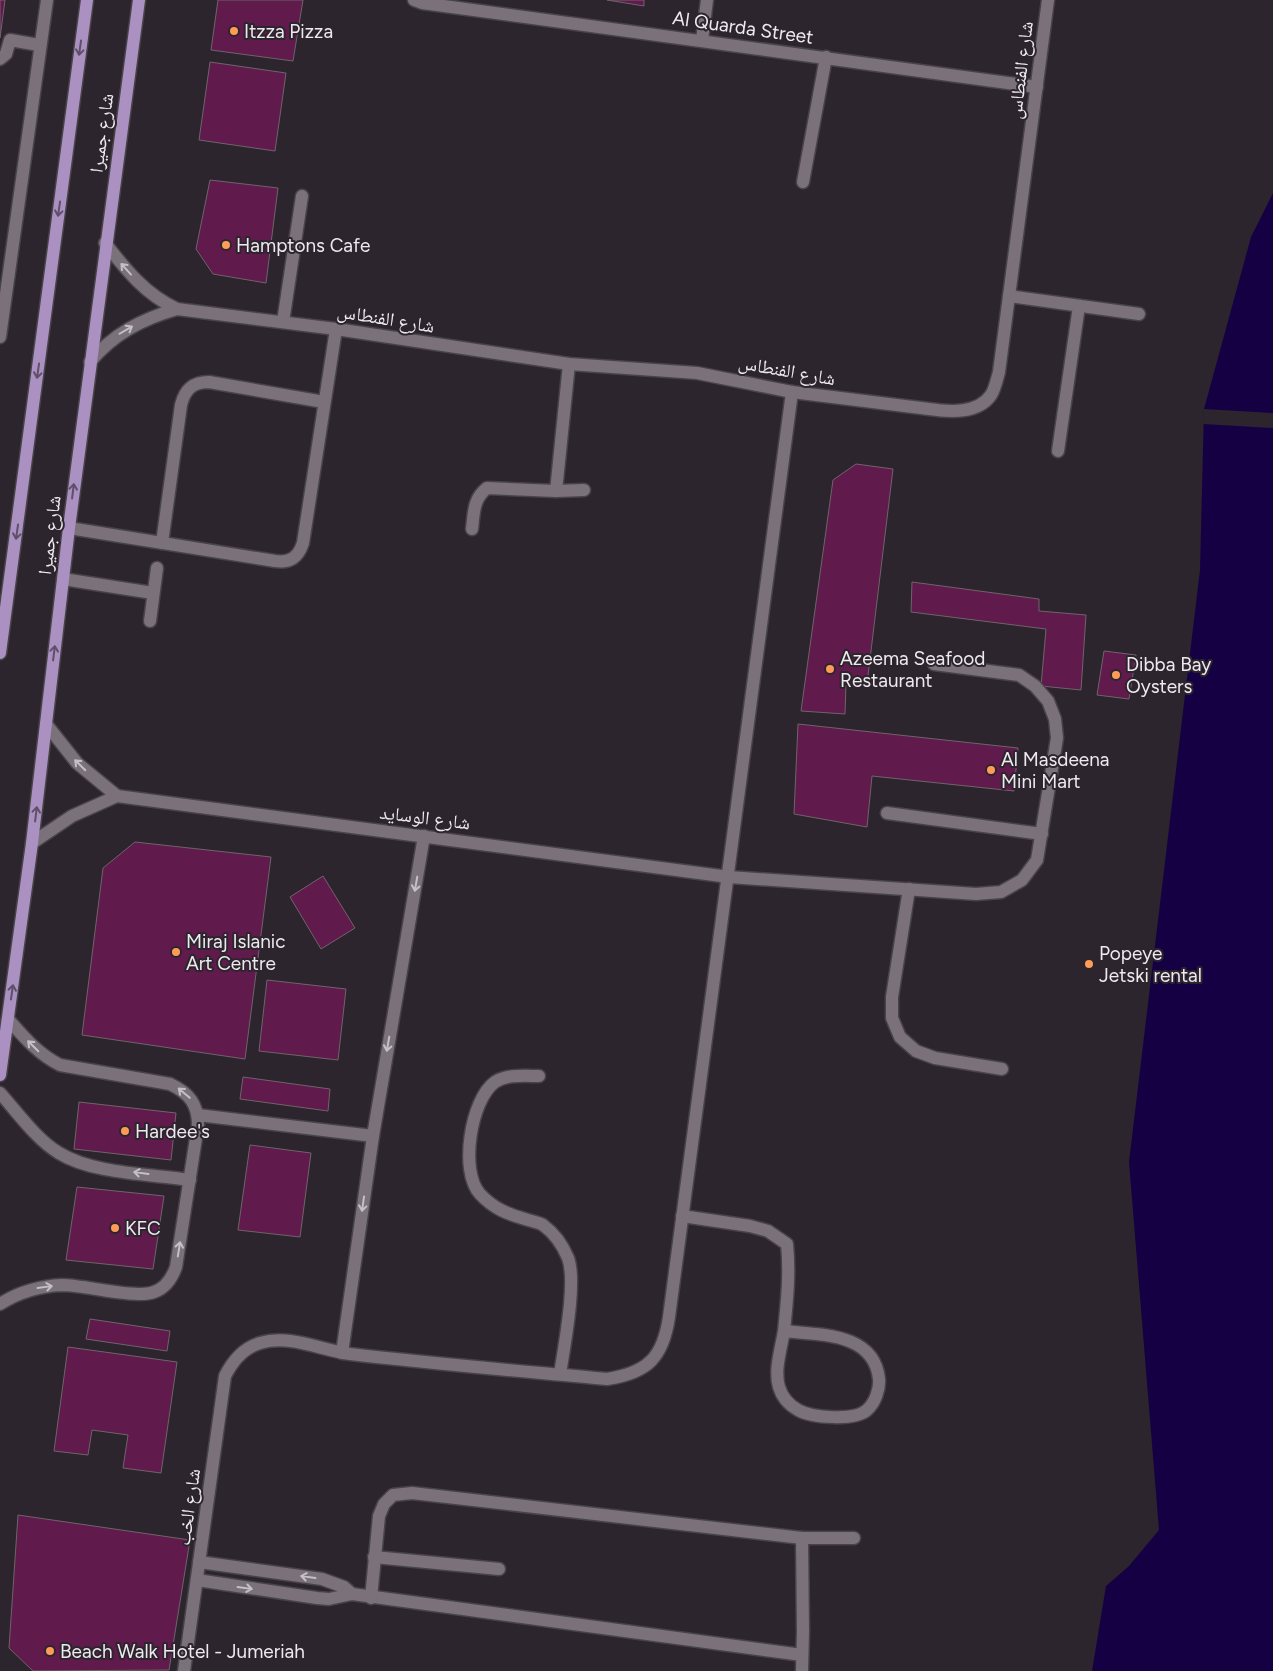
<svg xmlns="http://www.w3.org/2000/svg" width="1273" height="1671" font-family="Figtree,'Noto Naskh Arabic',sans-serif">
<style>
.water{fill:#150043}
.pier{fill:#2c252d}
.building{fill:#601a4c;stroke:#6f646b}
.lines{fill:none;stroke-linecap:round;stroke-linejoin:round}
.lane-casing{stroke:#484349;stroke-width:15}
.street-casing{stroke:#484349;stroke-width:15}
.primary-casing{stroke:#484349;stroke-width:15}
.lane{stroke:#7a717b;stroke-width:12}
.street{stroke:#7a717b;stroke-width:12}
.primary{stroke:#aa91c2;stroke-width:12}
.oneway{stroke:#5e5069}
.oneway2{stroke:#c5bfc6}
.poi-dot{fill:#fe9c57;stroke:#2c252d;stroke-width:2}
.labels{text-anchor:middle;stroke-width:4;stroke-linejoin:round;paint-order:stroke}
.street-label{font-size:19px;fill:#eee9ef;stroke:#2c252d}
.poi-label{font-size:19px;fill:#eee9ef;stroke:#2c252d;text-anchor:start}
</style>
<rect width="100%" height="100%" fill="#2c252d"/>
<path class="water" d="M1273,193v1478h-181l14,-85 23,-20 30,-36 -30,-368 71,-592 4,-161 47,-172z"/>
<path class="pier" d="M1204,409l69,4v15l-70,-4z"/>
<g class="building">
<path d="M0,0h5l-5,38z"/>
<path d="M218,0h85l-10,61 -82,-11z"/>
<path d="M607,0h37v6z"/>
<path d="M210,62l76,11 -11,78 -76,-11z"/>
<path d="M210,180l68,8 -12,95 -53,-9 -17,-25z"/>
<path d="M856,464l37,5 -26,215 -21,-1 -1,31 -44,-3 32,-231z"/>
<path d="M912,582l127,17v12l47,4 -5,75 -40,-4 5,-57 -135,-17z"/>
<path d="M1104,651l32,4 -7,44 -32,-4z"/>
<path d="M798,724l220,24 -4,43 -142,-15 -5,51 -73,-13z"/>
<path d="M135,842l136,15 -26,202 -163,-24 21,-167z"/>
<path d="M323,876l32,52 -34,21 -31,-52z"/>
<path d="M267,980l79,9 -8,71 -79,-9z"/>
<path d="M243,1077l87,12 -2,22 -88,-12z"/>
<path d="M79,1102l97,11 -5,47 -97,-11z"/>
<path d="M250,1145l61,8 -11,84 -62,-7z"/>
<path d="M77,1187l87,9 -11,73 -87,-9z"/>
<path d="M90,1319l80,12 -3,20 -81,-12z"/>
<path d="M68,1347l109,15 -16,111 -38,-5 5,-33 -36,-5 -4,25 -34,-4z"/>
<path d="M18,1515l172,25 -21,130 -136,1 -24,-23z"/>
</g>
<g class="lines">
<defs>
<g id="lane">
<path d="M0,59l6,-5 4,-14 29,5"/>
<path d="M803,182l23,-125"/>
<path d="M1009,296l130,18"/>
<path d="M283,322l19,-126"/>
<path d="M0,337l47,-337"/>
<path d="M1058,451l21,-145"/>
<path d="M556,491l13,-127"/>
<path d="M69,528l206,33c15,2 23,-3 28,-18l33,-214"/>
<path d="M472,529c2,-16 1,-30 15,-41l69,3 28,-1"/>
<path d="M162,543l19,-138c4,-16 12,-23 28,-23l115,20"/>
<path d="M63,579l90,14"/>
<path d="M150,621l7,-53"/>
<path d="M887,813l155,21"/>
<path d="M729,877l247,17 25,-2 21,-12 15,-20 20,-122 -2,-19 -7,-18 -13,-15 -16,-11 -85,-11"/>
<path d="M909,889l-17,108v21l8,19 16,14 19,7 67,11"/>
<path d="M539,1076c-14,0 -32,-2 -44,6 -24,17 -36,89 -15,112 13,14 27,20 45,25 5,2 13,3 18,6 11,8 20,21 25,33 9,24 -4,89 -8,116"/>
<path d="M0,1093c18,20 36,46 59,60 34,21 91,21 131,27"/>
<path d="M198,1115l175,21"/>
<path d="M682,1216l68,10 18,5 19,13c3,29 0,58 -3,87 -3,18 -10,39 -5,56 3,10 10,18 19,23 14,8 57,11 69,0 8,-7 13,-21 12,-31 -5,-47 -60,-44 -95,-48"/>
<path d="M0,1304c19,-12 39,-18 62,-19 23,0 73,14 92,7 12,-4 18,-14 22,-25l22,-142c0,-21 -9,-32 -28,-41l-110,-19c-22,-11 -36,-28 -52,-46"/>
<path d="M342,1353l31,-217 51,-300"/>
<path d="M802,1538l1,94 -1,39"/>
<path d="M374,1557l125,12"/>
<path d="M199,1562l123,17 22,8 8,7"/>
<path d="M197,1580l120,18 12,1 23,-5 450,61"/>
<path d="M371,1598l8,-82 5,-12 9,-9 19,-2 390,45h52"/>
</g>
<g id="street">
<path d="M414,0l8,3 615,84"/>
<path d="M702,40l5,-40"/>
<path d="M105,243c21,27 41,52 72,66l159,20 233,35 128,9 95,19 137,17c21,3 49,5 62,-14 4,-6 6,-16 8,-23l49,-372"/>
<path d="M90,362c23,-28 52,-43 87,-53"/>
<path d="M46,724l31,39 40,33"/>
<path d="M32,843l40,-27 45,-20 612,81"/>
<path d="M184,1671l41,-295c8,-16 18,-28 35,-33 30,-9 60,7 90,11 85,10 171,17 257,25 40,-6 56,-21 62,-62l123,-925"/>
</g>
<g id="primary">
<path d="M0,653l87,-653"/>
<path d="M0,1075l32,-232 37,-315 70,-528"/>
</g>
</defs>
<use href="#lane" class="lane-casing"/>
<use href="#street" class="street-casing"/>
<use href="#primary" class="primary-casing"/>
<use href="#lane" class="lane"/>
<use href="#street" class="street"/>
<use href="#primary" class="primary"/>
</g>
<defs><path id="oneway-shaft" d="M-6 0H5M1.5-3L5.5 0L1.5 3" fill="none" stroke-width="1.6" stroke-linecap="round" stroke-linejoin="round" transform="scale(1.25)"/></defs>
<g class="oneway">
<use href="#oneway-shaft" transform="translate(80 48) rotate(98)"/>
<use href="#oneway-shaft" transform="translate(59 209) rotate(98)"/>
<use href="#oneway-shaft" transform="translate(38 371) rotate(98)"/>
<use href="#oneway-shaft" transform="translate(73 491) rotate(-83)"/>
<use href="#oneway-shaft" transform="translate(17 532) rotate(98)"/>
<use href="#oneway-shaft" transform="translate(54 653) rotate(-83)"/>
<use href="#oneway-shaft" transform="translate(36 814) rotate(-83)"/>
<use href="#oneway-shaft" transform="translate(12 992) rotate(-82)"/>
</g>
<g class="oneway2">
<use href="#oneway-shaft" transform="translate(126 269) rotate(-132)"/>
<use href="#oneway-shaft" transform="translate(126 330) rotate(-30)"/>
<use href="#oneway-shaft" transform="translate(80 765) rotate(-135)"/>
<use href="#oneway-shaft" transform="translate(416 884) rotate(100)"/>
<use href="#oneway-shaft" transform="translate(388 1044) rotate(100)"/>
<use href="#oneway-shaft" transform="translate(33 1046) rotate(-135)"/>
<use href="#oneway-shaft" transform="translate(184 1093) rotate(-140)"/>
<use href="#oneway-shaft" transform="translate(141 1173) rotate(-172)"/>
<use href="#oneway-shaft" transform="translate(363 1204) rotate(98)"/>
<use href="#oneway-shaft" transform="translate(179 1249) rotate(-81)"/>
<use href="#oneway-shaft" transform="translate(45 1287) rotate(-8)"/>
<use href="#oneway-shaft" transform="translate(308 1577) rotate(-172)"/>
<use href="#oneway-shaft" transform="translate(245 1588) rotate(8)"/>
</g>
<g class="poi-dot">
<circle cx="234" cy="31" r="5"/>
<circle cx="226" cy="245" r="5"/>
<circle cx="830" cy="669" r="5"/>
<circle cx="1116" cy="675" r="5"/>
<circle cx="991" cy="770" r="5"/>
<circle cx="176" cy="952" r="5"/>
<circle cx="1089" cy="964" r="5"/>
<circle cx="125" cy="1131" r="5"/>
<circle cx="115" cy="1228" r="5"/>
<circle cx="50" cy="1651" r="5"/>
</g>
<g class="labels">
<g class="street-label">
<text transform="translate(743 27) rotate(8)" y="7">Al Quarda Street</text>
<text transform="translate(1020 70) rotate(-83)" y="7">شارع الفنطاس</text>
<text transform="translate(101 133) rotate(-82)" y="7">شارع جميرا</text>
<text transform="translate(386 318) rotate(9)" y="7">شارع الفنطاس</text>
<text transform="translate(787 370) rotate(10)" y="7">شارع الفنطاس</text>
<text transform="translate(49 535) rotate(-83)" y="7">شارع جميرا</text>
<text transform="translate(425 817) rotate(7)" y="7">شارع الوسايد</text>
<text transform="translate(188 1507) rotate(-82)" y="7">شارع الخب</text>
</g>
<g class="poi-label">
<text x="244" y="38">Itzza Pizza</text>
<text x="236" y="252">Hamptons Cafe</text>
<text x="840" y="665">Azeema Seafood<tspan x="840" dy="22">Restaurant</tspan></text>
<text x="1126" y="671">Dibba Bay<tspan x="1126" dy="22">Oysters</tspan></text>
<text x="1001" y="766">Al Masdeena<tspan x="1001" dy="22">Mini Mart</tspan></text>
<text x="186" y="948">Miraj Islanic<tspan x="186" dy="22">Art Centre</tspan></text>
<text x="1099" y="960">Popeye<tspan x="1099" dy="22">Jetski rental</tspan></text>
<text x="135" y="1138">Hardee's</text>
<text x="125" y="1235">KFC</text>
<text x="60" y="1658">Beach Walk Hotel - Jumeriah</text>
</g>
</g>
</svg>
